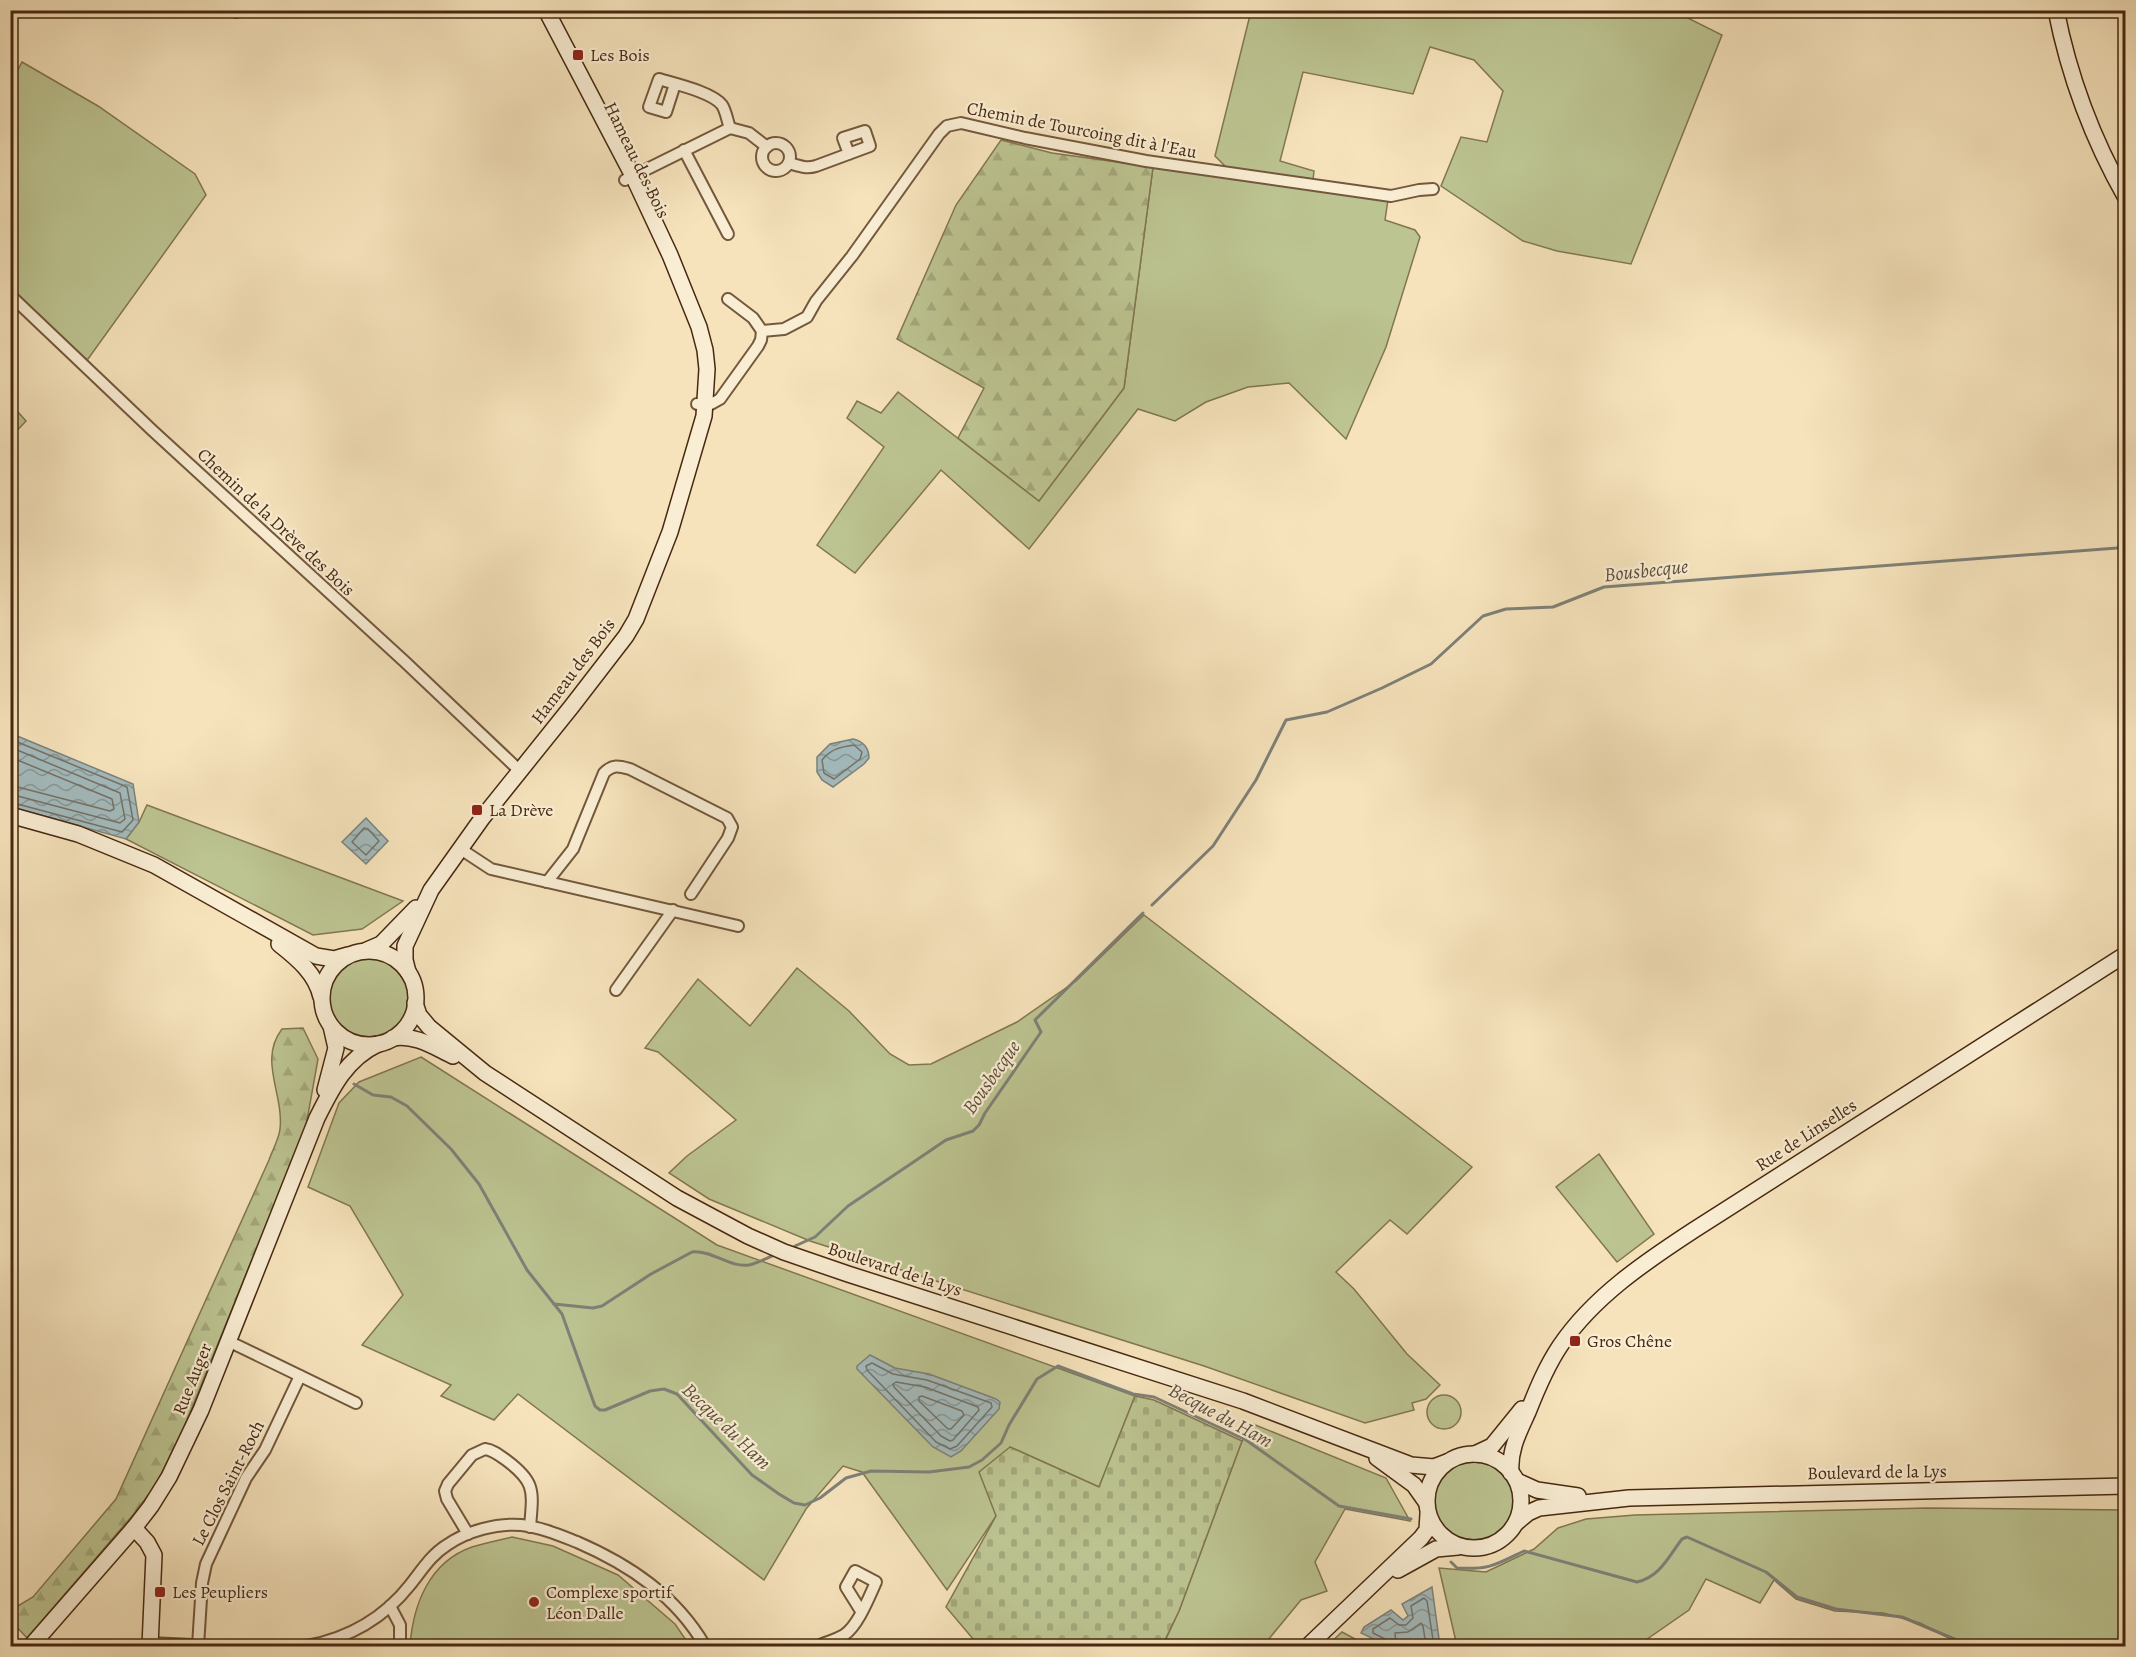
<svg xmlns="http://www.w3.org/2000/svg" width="2136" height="1657" font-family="Alegreya,serif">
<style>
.grass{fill:#bcc491;stroke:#827651;stroke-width:1.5}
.forest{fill:url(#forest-firs);stroke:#827651;stroke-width:1.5}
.cemetery{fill:url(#cemetery-stones);stroke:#827651;stroke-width:1.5}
.water{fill:url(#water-waves);stroke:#7e8178;stroke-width:1.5}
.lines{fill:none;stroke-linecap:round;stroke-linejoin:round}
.shore{stroke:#757267;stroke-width:1.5}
.stream{stroke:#7e8178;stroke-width:3}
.street-casing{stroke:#73583c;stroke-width:14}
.secondary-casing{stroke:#472911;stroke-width:18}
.street{stroke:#f9edd3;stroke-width:10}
.secondary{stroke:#f9edd3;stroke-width:15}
.poi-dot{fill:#8f2418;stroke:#f9edd3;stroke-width:2}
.labels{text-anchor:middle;stroke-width:4.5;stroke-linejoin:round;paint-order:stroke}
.poi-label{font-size:18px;fill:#472911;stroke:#f9edd3;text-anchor:start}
.street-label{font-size:18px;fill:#472911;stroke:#f9edd3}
.water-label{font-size:20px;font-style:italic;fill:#5e4e3c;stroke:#f9edd3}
</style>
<defs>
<pattern id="forest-firs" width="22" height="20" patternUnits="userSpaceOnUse" patternTransform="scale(1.5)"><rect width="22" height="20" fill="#bcc491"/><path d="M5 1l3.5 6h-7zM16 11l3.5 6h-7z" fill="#a3a87c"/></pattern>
<pattern id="cemetery-stones" width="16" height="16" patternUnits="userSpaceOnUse" patternTransform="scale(1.5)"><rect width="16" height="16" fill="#bcc491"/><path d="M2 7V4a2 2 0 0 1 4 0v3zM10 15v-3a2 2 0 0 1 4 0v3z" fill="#a3a87c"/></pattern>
<pattern id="water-waves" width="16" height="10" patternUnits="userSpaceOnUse" patternTransform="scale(1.5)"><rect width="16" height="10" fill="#a3bbbd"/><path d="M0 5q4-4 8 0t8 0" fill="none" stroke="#879898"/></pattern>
</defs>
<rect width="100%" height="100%" fill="#f6e3bc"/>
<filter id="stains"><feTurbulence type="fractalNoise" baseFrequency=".00333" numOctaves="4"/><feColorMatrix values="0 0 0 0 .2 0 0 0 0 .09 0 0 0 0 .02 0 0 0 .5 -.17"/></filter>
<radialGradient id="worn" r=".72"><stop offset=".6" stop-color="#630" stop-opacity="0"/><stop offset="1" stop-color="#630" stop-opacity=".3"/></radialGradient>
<g class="grass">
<path d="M1251,11h423l48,24 -91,229 -74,-13 -34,-10 -82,-55 20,-49 26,5 16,-51 -29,-31 -44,-13 -17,47 -110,-22 -23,89 34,10 -1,9 -86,-12 -12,-12z"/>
<path d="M22,62l76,44 97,68 11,21 -118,164h-4l-73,-71 -1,-203z"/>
<path d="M1153,167l235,33 -3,20 30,10 5,7 -34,110 -40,92 -57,-56 -41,4 -42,15 -31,19 -37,-12 -109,140 -88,-79 -86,103 -38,-28 67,-98 -37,-29 10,-17 24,12 17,-21 141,109 85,-113z"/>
<path d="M147,805l256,96 -41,28 -49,6 -187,-96 13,-17z"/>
<path d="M1144,915l328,252 -65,67 -17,-14 -54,52 18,17 53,65 33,31 -14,14 -14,4 2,7 -49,13 -161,-57 -394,-125 -101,-42 -40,-26 18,-17 49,-36 -78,-68 -13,-4 53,-69 52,47 47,-58 52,43 41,43 19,11 22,-1 86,-42 59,-41z"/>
<circle cx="369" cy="998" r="40"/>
<path d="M421,1057l296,188 418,151 -36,91 -89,-40 -14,69 -49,74 -85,-118 -19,-6 -37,43 -42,71 -246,-186 -24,26 -53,-24 10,-11 -89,-40 41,-50 -53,-89 -42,-19 31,-84 20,-21z"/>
<path d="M1599,1154l55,80 -37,28 -61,-75z"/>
<circle cx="1444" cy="1412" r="17"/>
<path d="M1253,1424l133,54 24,43 -65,-12 -30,53 12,29 -26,9 -38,46h-94l-5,-3 15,-32 63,-170z"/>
<circle cx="1474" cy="1502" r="40"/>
<path d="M1927,1508l198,2v136h-161l-44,-23 -37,-10 -48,-2 -39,-12 -22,-19 -14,23 -54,-24 -17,31 -52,36h-180l-18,-78 47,4 48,-23 24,-21 28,-9 49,-4z"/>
<path d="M512,1537l41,9 65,29 57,49 15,22h-280c3,-41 19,-84 62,-99 13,-4 27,-7 40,-10z"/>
<path d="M1342,1632l26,14h-41z"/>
</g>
<g class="forest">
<path d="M1001,140l51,13 101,14 -29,221 -85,113 -81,-63 26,-50 -87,-49 59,-134z"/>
<path d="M10,403l16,18 -15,16h-1z"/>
<path d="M303,1028l15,31 -12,67 -125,309 -26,51 -22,29 -106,123 -16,-17 -1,-15h8l15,-9 83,-98 153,-339c3,-9 10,-21 11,-31 4,-35 -22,-69 2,-100z"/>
</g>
<path class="cemetery" d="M1135,1396l19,4 88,41 -63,170 -17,35h-183l-33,-39 50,-91 -17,-44 31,-25 89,40z"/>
<g class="water">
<path d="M10,733l123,51 6,38 -13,17 -115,-32z"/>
<path d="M853,739c10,2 16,9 16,19l-5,6 -31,23 -11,-7 -5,-8v-15l13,-13z"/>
<path d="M366,818l22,23 -22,23 -24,-22z"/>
<path d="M870,1355l25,13 34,6 67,25 4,3 -1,7 -38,42 -10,6 -18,-10 -76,-78v-3z"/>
<path d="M1432,1587l8,59h-52l-27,-13 3,-6 27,-17 12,10 5,-4 -6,-12z"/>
</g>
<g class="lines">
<g class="shore">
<path d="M10,739l117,48 6,33 -11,12 -112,-30"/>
<path d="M854,745l8,7 -2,7 -26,20 -10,-6 -2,-13c9,-11 18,-13 32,-15z"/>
<path d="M10,747l110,46 5,26 -5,4 -110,-29"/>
<path d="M10,757l102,42 2,10 -4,2 -100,-26"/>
<path d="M364,828l4,1 11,12 -13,14 -14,-13z"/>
<path d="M872,1363l21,11 34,6 64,23 1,4 -35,39 -7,3 -14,-7 -69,-72 -1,-4z"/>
<path d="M896,1382l29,5 53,20 1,3 -26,30 -3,1 -9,-5 -47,-49 -1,-3z"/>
<path d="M922,1396l40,15 2,4 -13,14h-3l-29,-28v-4z"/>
<path d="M1389,1646l-2,-6 -14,-7v-4l17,-11 9,7h7l7,-7 -2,-12 13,-8 3,3 7,45"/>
<path d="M1396,1646l-1,-13 13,-1 13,-9 2,3 3,20"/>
</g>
<g class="stream">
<path d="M1152,905l61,-59 43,-66 30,-60 41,-8 55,-24 49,-24 52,-48 23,-7 47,-2 51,-20 513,-39 9,-8"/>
<path d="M354,1084l19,11 18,2 16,9 44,43 28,35 48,86 35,44 33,92 5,4h5l45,-19 14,-2 13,5 75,81 27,19 15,9 11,2 15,-7 26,-20 25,-7 58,1 40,-5 13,-7 19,-17 8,-18 28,-46 21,-13 75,28 21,3 92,43 93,66 72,13"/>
<path d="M795,1246l20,-9 33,-31 70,-47 28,-19 27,-9 6,-6 6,-12 56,-81 -6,-12 108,-107"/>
<path d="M554,1304l39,4 9,-2 49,-32 41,-22c20,-2 38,16 57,13 8,-2 16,-6 23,-9"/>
<path d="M1451,1562l6,6c33,2 38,-3 67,-17l113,31c23,-5 32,-26 45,-43l5,-2 79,35 31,25 39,12 66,8 69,29"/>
</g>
<defs>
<g id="street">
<path d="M236,12l1,-2"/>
<path d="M675,84l-9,28 -17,-5 10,-28c16,5 53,13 63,26 4,6 5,15 8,23"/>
<circle cx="776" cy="157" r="14"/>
<path d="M684,150l44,84"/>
<path d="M789,163c10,3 17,6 27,3l54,-20 -5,-15 -22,7 6,16"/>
<path d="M625,180l105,-52 19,5 18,14"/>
<path d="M10,295l143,136 251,230 116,110"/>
<path d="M728,299l25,19 9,13"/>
<path d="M762,331l22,-2 23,-12 9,-16 36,-45 87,-122 8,-8 14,-3 64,15 121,23 245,35 28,-6 14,-1"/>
<path d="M697,404h14l9,-5 38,-53 3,-6 1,-9"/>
<path d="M459,848l32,21 247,57"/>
<path d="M547,882l26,-33 31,-76c9,-9 15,-7 26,-4l97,49 5,9 -4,11 -37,56"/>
<path d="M616,990l57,-80"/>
<path d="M228,1341l128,62"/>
<path d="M468,1534l-21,-35 -2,-8 3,-7 24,-29 13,-6c8,1 14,6 21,11 30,22 27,31 24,67"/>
<path d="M390,1606l10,19v21"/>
<path d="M150,1643l64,3"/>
<path d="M198,1646l4,-63 4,-19 40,-86 19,-28 35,-74"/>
<path d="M307,1646c42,-8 77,-28 103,-61 12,-15 21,-30 37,-40 20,-14 50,-22 74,-20 19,2 38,10 56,17 53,23 99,54 128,104"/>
<path d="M818,1646c8,-4 18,-6 26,-11 14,-9 25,-38 32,-53l-21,-11 -9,16 15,24"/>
</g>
<g id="secondary">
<path d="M2056,10c13,66 37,130 70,188"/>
<path d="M10,815l68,19 76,31 162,91 18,3 14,-4"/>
<path d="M279,944c19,15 37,30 42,53"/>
<path d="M367,950l14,-6 35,-36"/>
<circle cx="369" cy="998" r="47"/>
<path d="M408,972l-3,-12v-14l26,-56 52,-73 89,-111 54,-70 10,-17 34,-87 34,-116 3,-47 -2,-19 -6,-23 -29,-72 -37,-79 -87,-166"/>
<path d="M415,1003l4,12 10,12 56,46 192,125 71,38 36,16 64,22 395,127 168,64 23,2 13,-5"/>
<path d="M393,1038c22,-4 41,9 60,18"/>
<path d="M325,1090l11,-42 -5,-22"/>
<circle cx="1474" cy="1501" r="47"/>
<path d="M1475,1454l17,-8 30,-37"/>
<path d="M1377,1458l37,27 12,17"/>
<path d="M1511,1473c-2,-23 8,-41 17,-61 9,-23 18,-45 32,-66 33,-49 85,-84 134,-116l432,-276"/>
<path d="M1517,1481l20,9 41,6"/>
<path d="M1516,1523l12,-10 11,-5 90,-10 497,-12"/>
<path d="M134,1528l13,14 7,13 -4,91"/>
<path d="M1398,1570l38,-21 22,-2"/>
<path d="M31,1646l103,-118 17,-22 18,-29 32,-67 116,-292c15,-30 29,-59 61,-74"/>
<path d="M1308,1646l113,-108 6,-8 1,-16"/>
</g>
</defs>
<use href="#street" class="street-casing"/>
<use href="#secondary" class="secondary-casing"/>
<use href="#street" class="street"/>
<use href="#secondary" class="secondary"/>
</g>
<g class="poi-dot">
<rect x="572" y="49" width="12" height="12" rx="3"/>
<rect x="471" y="804" width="12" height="12" rx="3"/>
<rect x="1569" y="1335" width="12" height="12" rx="3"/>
<rect x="154" y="1586" width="12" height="12" rx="3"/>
<circle cx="534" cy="1602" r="6"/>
</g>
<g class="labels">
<g class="poi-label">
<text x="590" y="61">Les Bois</text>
<text x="489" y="816">La Drève</text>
<text x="1587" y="1347">Gros Chêne</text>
<text x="172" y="1598">Les Peupliers</text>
<text x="546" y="1598">Complexe sportif<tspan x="546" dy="21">Léon Dalle</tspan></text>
</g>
<g class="street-label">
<text transform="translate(1082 130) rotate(11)" y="6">Chemin de Tourcoing dit à l'Eau</text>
<text transform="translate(637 160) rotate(64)" y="6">Hameau des Bois</text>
<text transform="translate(276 522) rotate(43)" y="6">Chemin de la Drève des Bois</text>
<text transform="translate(573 671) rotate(-53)" y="6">Hameau des Bois</text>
<text transform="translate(1806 1135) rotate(-33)" y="6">Rue de Linselles</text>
<text transform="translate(895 1269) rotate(18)" y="6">Boulevard de la Lys</text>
<text transform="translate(192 1379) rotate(-68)" y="6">Rue Auger</text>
<text transform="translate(1877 1472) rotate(-1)" y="6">Boulevard de la Lys</text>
<text transform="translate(228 1483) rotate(-63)" y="6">Le Clos Saint-Roch</text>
</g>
<g class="water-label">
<text transform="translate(1646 570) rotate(-6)" y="7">Bousbecque</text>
<text transform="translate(991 1077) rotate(-55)" y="7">Bousbecque</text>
<text transform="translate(1221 1415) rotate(28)" y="7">Becque du Ham</text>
<text transform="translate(727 1426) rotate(44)" y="7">Becque du Ham</text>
</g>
</g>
<rect width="2136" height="1657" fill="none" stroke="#f6e3bc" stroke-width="36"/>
<rect x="12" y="12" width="2112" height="1633" fill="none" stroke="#472911" stroke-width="3"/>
<rect x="18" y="18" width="2100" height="1621" fill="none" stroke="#472911" stroke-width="1.5"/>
<rect width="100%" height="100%" filter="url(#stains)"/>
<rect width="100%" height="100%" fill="url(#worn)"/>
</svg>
